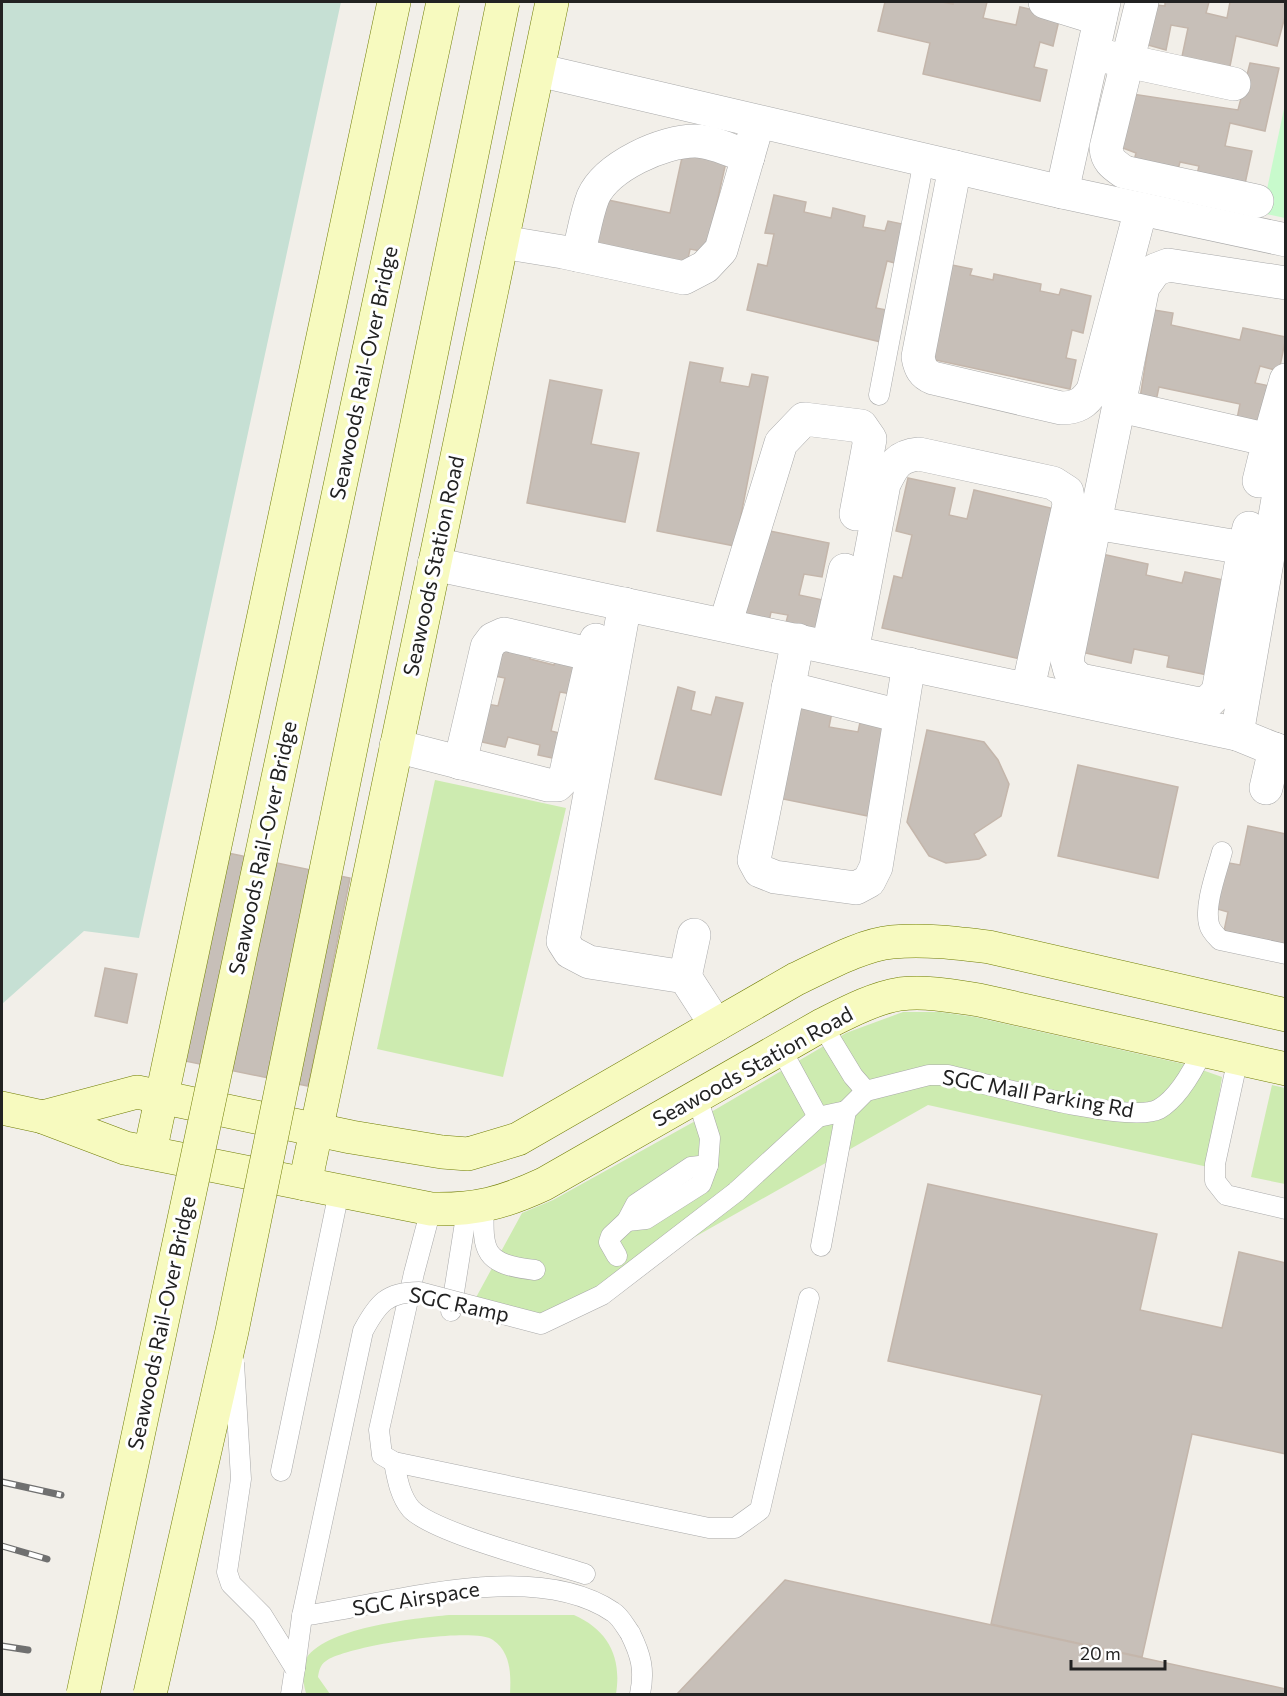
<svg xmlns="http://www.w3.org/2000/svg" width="1287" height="1696" font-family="Commissioner,sans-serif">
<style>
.grass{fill:#cdebb0}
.wetland{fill:#c6e0d4}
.park{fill:#c8facc}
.building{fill:#c7bfb8;stroke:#c4b6ab;stroke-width:1.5}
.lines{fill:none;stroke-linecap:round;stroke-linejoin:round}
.service-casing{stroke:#a9a9a9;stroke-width:21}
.minor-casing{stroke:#a9a9a9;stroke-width:34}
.secondary-casing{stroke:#707d05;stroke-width:34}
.service{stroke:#fff;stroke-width:20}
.minor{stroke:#fff;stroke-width:33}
.secondary{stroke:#f7fabf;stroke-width:33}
.rail-casing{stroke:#707070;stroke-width:7}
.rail{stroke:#fff;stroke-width:4.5;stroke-dasharray:14;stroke-linecap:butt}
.service-bridge-casing{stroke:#a9a9a9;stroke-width:21;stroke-linecap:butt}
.secondary-bridge-casing{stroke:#707d05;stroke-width:34;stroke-linecap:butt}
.service-bridge{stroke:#fff;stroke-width:20}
.secondary-bridge{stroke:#f7fabf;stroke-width:33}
.labels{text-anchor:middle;stroke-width:6;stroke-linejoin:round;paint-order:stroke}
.street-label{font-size:21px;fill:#222;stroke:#fff}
</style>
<rect width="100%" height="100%" fill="#f2efe9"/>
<g class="grass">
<path d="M435,780l131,28 -63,269 -126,-28z"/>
<path d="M903,1012h37l35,5 213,48 34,12 -14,90 -280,-62 -378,214 -77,-16 49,-90 31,-13 153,-85 140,-82z"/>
<path d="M1272,1085l13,3v96l-34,-7z"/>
<path d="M449,1615h125c34,15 48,42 42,79h-106c1,-19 1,-42 -17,-54 -19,-14 -148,6 -167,21 -6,4 -7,10 -8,16l12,17 -24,-1c-3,-11 -5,-22 -1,-32 15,-33 112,-43 144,-46z"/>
</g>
<path class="wetland" d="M2,2h339l-202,936 -55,-7 -82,73z"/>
<path class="park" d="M1285,104v114l-23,-5z"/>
<g class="building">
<path d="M885,2h57l11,2v-2h34l-4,16 33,7 4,-18 40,9 -7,30 -13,-4 -6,25 13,3 -7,31 -117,-27 7,-31 -52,-12z"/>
<path d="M1165,2h44l-3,11 21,5 3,-16h56v11l-9,33 -41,-10 -8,40 -48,-10 8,-38 -17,-3 -5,25 -25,-7 6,-39 18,2z"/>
<path d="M1250,63l29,5 -14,63 -35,-8 -5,23 27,5 -9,42 -48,-10 4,-17 -19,-4 -5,19 -44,-9 5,-19 -26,-10 16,-50 112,17z"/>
<path d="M683,153l43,9 -20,90 -16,-3 -5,25 -94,-20 12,-55 67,14z"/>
<path d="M774,195l32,7 -2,10 27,6 2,-10 32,8 -2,11 22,4 3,-10 24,5 -9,39 -16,-4 -11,47 16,3 -7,32 -138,-33 11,-46 9,2 7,-32 -9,-1z"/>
<path d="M947,264l25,5 -2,6 23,5 1,-6 47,10 -1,7 19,4 2,-6 30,7 -8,37 -11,-3 -6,28 10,2 -6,29 -144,-31z"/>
<path d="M1154,310l19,3 -2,12 69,15 3,-12 43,9 -7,34 -19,-5 -5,17 20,4 -9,37 -29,-5 3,-15 -81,-17 -3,14 -16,-3z"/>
<path d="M690,362l33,6 -3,14 29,5 3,-13 16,3 -33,169 -78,-15z"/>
<path d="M550,380l52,10 -11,54 48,9 -14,69 -98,-19z"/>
<path d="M908,478l47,10 -6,27 18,4 7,-29 85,20 -34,150 -143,-32 12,-52 8,2 10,-43 -16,-4z"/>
<path d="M765,530l64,13 -7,34 -18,-3 -5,21 24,5 -8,37 -31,-7 4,-15 -17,-3 -3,14 -34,-7z"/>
<path d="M1102,554l46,10 -2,11 36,8 3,-11 48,10 -20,94 -46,-9 2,-11 -35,-7 -3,14 -50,-11z"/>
<path d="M496,643l35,8 -1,8 24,6 2,-8 28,6 -7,32 -17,-3 -9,39 17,4 -6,25 -24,-5 2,-10 -32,-8 -3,10 -32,-7 9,-37 16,3 7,-28 -16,-3z"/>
<path d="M678,687l17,5 -4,18 20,5 5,-18 27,6 -22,92 -66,-16z"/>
<path d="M799,700l34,7 -4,20 29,5 4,-19 26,5 -20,98 -90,-18z"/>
<path d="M927,730l57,12 14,18 11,24 -8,32 -27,18 12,21 -7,4 -33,4 -17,-7 -22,-34z"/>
<path d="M1078,765l100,22 -20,91 -100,-22z"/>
<path d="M1248,826l38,8v110l-62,-13 4,-19 -14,-4 10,-46 16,3z"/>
<path d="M228,853l122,25 -42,208 -123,-25z"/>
<path d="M105,968l32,6 -10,49 -32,-7z"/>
<path d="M928,1184l229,50 -17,76 82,18 17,-76 47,11v191l-94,-20 -50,223 -151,-33 51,-229 -154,-34z"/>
<path d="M785,1580l501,109v5h-609z"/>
</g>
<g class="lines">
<defs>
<g id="service">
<path d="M879,395l45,-235"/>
<path d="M1222,852c-5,19 -18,53 -13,72 1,6 7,12 11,16l66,14"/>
<path d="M822,1025l31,51 13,15"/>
<path d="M781,1049l37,68"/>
<path d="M1238,1058l-23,106v17l11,14 60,14"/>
<path d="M736,1192l82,-75 28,-6"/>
<path d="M484,1205c-2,48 0,59 51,65"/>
<path d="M431,1209l-17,64 -35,157 3,25 12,7 315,66h26l25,-18 49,-212"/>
<path d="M627,1221l19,-2 55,-35 7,-19 2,-27 -13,-41"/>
<path d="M821,1246l25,-135 20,-20 63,-16h19c39,9 182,50 211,34 19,-11 35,-40 44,-59"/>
<path d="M617,1256l-8,-14 2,-6 16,-15 9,-17 55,-37 17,-2"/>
<path d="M451,1311l16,-101"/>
<path d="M394,1462c3,16 6,34 17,47 23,24 137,53 174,65"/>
<path d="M281,1471l58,-279"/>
<path d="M630,1633c11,22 15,37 10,61"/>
<path d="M291,1694l4,-26"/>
</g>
<g id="minor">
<path d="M1045,2l55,17"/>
<path d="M1142,2l-36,146c1,13 8,17 18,24l133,29"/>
<path d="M1108,57l126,27"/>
<path d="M538,70l524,122 224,48"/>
<path d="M955,167l-37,190c2,11 5,17 15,21l128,30c16,0 24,-5 32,-18l48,-181"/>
<path d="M1062,192l42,-190"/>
<path d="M502,242l61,10 121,26 21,-11 16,-17 37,-128"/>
<path d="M578,255c5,-18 8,-40 15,-58 14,-31 70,-56 102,-56 17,0 37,10 53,16"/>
<path d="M1120,406l149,34 -10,41"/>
<path d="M1269,440l17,-60"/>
<path d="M1095,523l149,25 5,-20"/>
<path d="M1244,548l-26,144 -9,9 -10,3 -119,-24 -10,-9 -3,-11 76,-373 12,-17 13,-5 118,18"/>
<path d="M434,564l803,170 49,-281"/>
<path d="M625,604l-62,337 7,11 19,10 96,15 31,48"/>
<path d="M725,625l56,-182 23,-24 57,7 9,13 -14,75"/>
<path d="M798,640l-44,220 6,11 15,6 81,11 13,-7 7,-14 33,-203"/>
<path d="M828,646l17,-76"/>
<path d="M852,652l32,-168c9,-19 14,-28 35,-30l134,29 14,9 2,13 -41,183"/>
<path d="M788,688l112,28"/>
<path d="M1237,734l49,20"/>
<path d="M396,746l152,39h9l8,-8 31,-137"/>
<path d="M460,763l27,-116 6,-8 11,-5 89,21"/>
<path d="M1266,788l9,-39"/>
<path d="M685,977l9,-42"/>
</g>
<g id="secondary">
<path d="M2,1108l41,9 82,31 306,61c45,1 72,-6 113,-25l278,-159c24,-12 52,-27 78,-31 26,-3 53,2 79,6l307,69"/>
<path d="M43,1117l94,-25 214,45 91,15 26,2 50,-15 278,-160c28,-13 65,-34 96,-37 33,-3 65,1 97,5l297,68"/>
<path d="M150,1152l244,-1150"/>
<path d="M305,1184l247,-1182"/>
</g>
</defs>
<use href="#service" class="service-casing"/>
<use href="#minor" class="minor-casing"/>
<use href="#secondary" class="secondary-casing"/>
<use href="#service" class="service"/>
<use href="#minor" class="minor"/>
<use href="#secondary" class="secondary"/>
<defs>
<g id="rail">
<path d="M2,1482l59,13"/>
<path d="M2,1546l45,13"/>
<path d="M2,1646l26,4"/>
</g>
</defs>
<use href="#rail" class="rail-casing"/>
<use href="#rail" class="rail"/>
<defs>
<g id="service-bridge">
<path d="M234,1363l7,116 -14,93 4,12 31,31 33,53"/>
<path d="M302,1616c89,-12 231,-58 311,-4 7,4 12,14 17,21"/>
<path d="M295,1668l7,-52 61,-285c15,-28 24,-39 56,-39l122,32 61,-29 134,-103"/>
</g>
<g id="secondary-bridge">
<path d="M83,1694l360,-1692"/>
<path d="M150,1694l82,-363 271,-1329"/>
</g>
</defs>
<use href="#service-bridge" class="service-bridge-casing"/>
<use href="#secondary-bridge" class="secondary-bridge-casing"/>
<use href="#service-bridge" class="service-bridge"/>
<use href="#secondary-bridge" class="secondary-bridge"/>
</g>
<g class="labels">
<g class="street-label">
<text transform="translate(364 373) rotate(-78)" y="7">Seawoods Rail-Over Bridge</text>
<text transform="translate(434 566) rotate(-78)" y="7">Seawoods Station Road</text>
<text transform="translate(263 848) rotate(-78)" y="7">Seawoods Rail-Over Bridge</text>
<text transform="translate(753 1067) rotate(-29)" y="7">Seawoods Station Road</text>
<text transform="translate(1038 1094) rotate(10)" y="7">SGC Mall Parking Rd</text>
<text transform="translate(459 1305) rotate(12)" y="7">SGC Ramp</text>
<text transform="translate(162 1323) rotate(-78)" y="7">Seawoods Rail-Over Bridge</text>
<text transform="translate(416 1599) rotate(-9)" y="7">SGC Airspace</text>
</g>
</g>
<rect width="1287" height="1696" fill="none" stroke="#222222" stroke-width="6"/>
<path d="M1071 1660v9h94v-9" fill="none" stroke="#222222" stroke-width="3"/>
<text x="1080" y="1660" font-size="18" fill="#222222" stroke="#ffffff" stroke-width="4.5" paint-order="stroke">20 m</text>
</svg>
